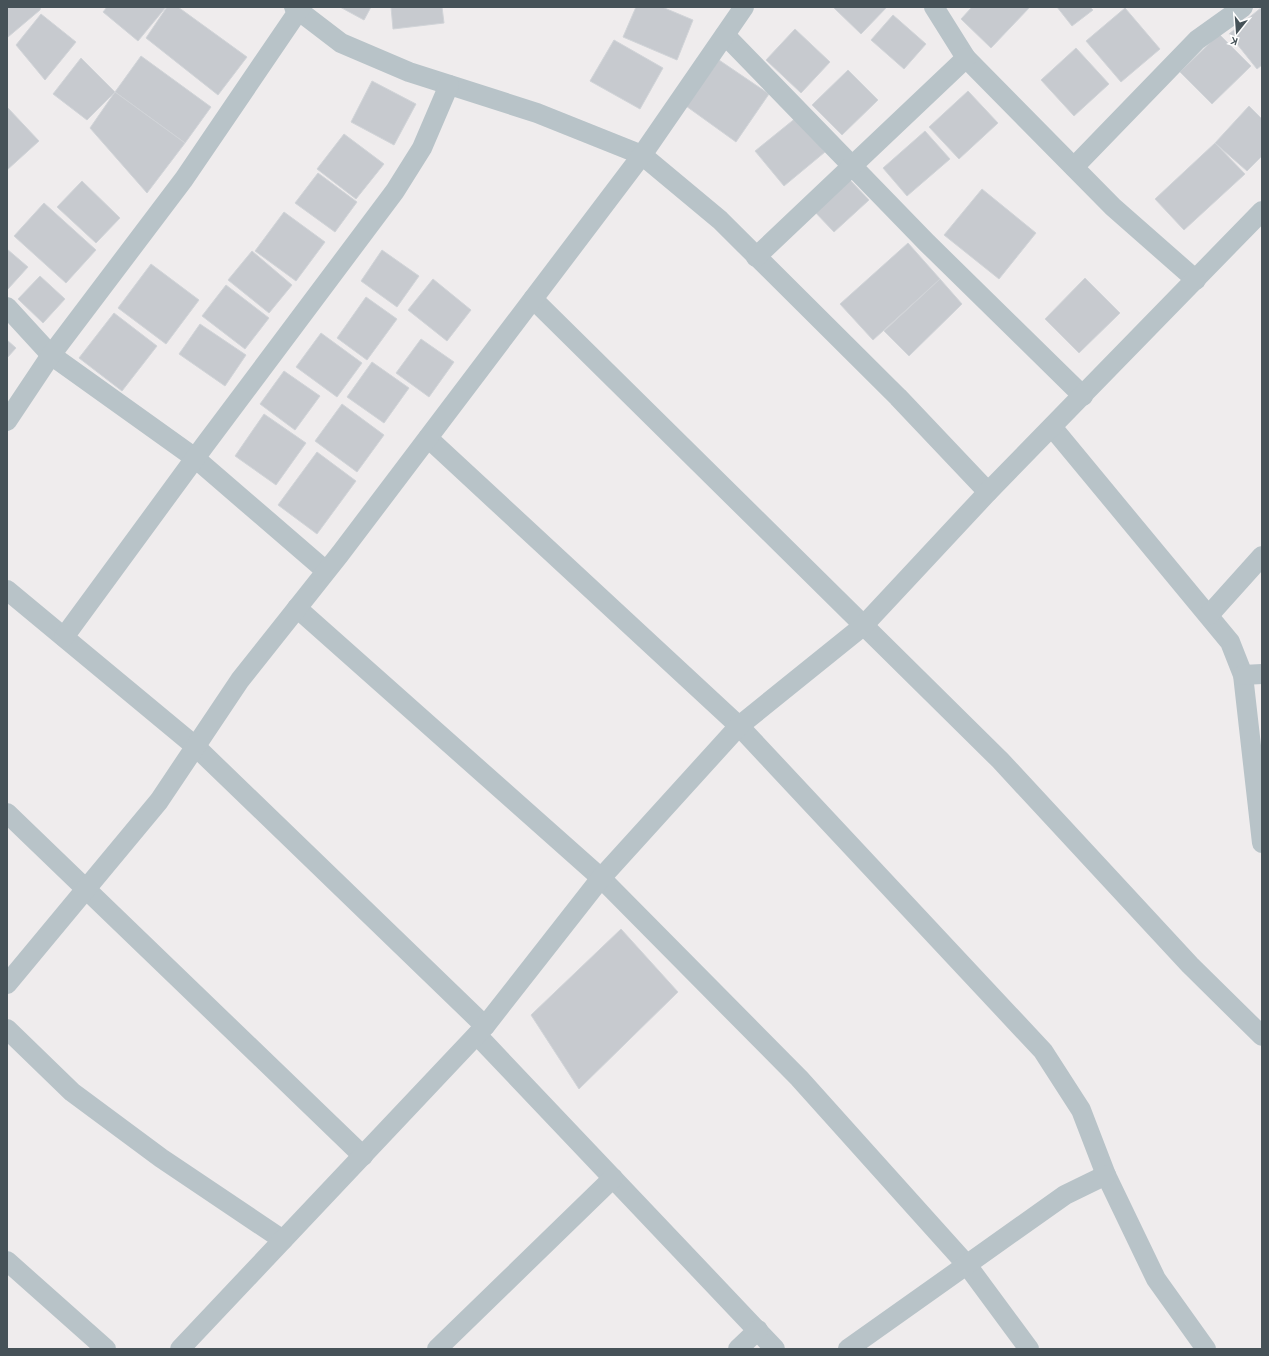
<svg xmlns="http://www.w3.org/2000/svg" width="1269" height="1356" font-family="Karla,sans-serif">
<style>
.building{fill:#c7cacf;stroke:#d1d4d8}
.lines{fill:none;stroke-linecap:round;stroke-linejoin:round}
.street{stroke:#b8c3c8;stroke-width:20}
</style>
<rect width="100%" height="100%" fill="#efeced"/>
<g class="building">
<path d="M7,7h34l-1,3 -32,27z"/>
<path d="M107,7h59l-28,34 -35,-29z"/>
<path d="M167,7h11l69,50 -29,38 -72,-57z"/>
<path d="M340,7h31l-7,13z"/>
<path d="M391,7h51l2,16 -51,6z"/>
<path d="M636,7h26l31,13 -16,40 -54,-23z"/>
<path d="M833,7h54l-26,27z"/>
<path d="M972,7h58l-39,41 -30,-29z"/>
<path d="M1057,7h33l3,3 -21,16z"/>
<path d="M1262,7v58l-5,4 -28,-35z"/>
<path d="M1125,8l35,41 -39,33 -35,-41z"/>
<path d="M41,14l35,28 -31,38 -29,-35z"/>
<path d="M893,15l33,29 -22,25 -33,-29z"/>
<path d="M795,29l35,33 -29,31 -35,-33z"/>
<path d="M1219,34l32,32 -39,38 -32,-32z"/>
<path d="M614,40l49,28 -23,41 -50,-28z"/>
<path d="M1076,48l33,36 -35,32 -33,-36z"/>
<path d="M141,56l70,51 -26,36 -70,-51z"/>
<path d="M81,58l34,34 -28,28 -34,-26z"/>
<path d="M719,60l50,34 -33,48 -50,-36z"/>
<path d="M848,70l30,30 -36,35 -30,-30z"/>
<path d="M372,81l44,23 -22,41 -43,-23z"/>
<path d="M968,91l30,32 -39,36 -30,-32z"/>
<path d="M115,92l70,51 -38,50 -57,-65z"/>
<path d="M1249,106l13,13v37l-15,15 -32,-28z"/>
<path d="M7,107l32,34 -32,29z"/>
<path d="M797,117l28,35 -41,34 -29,-35z"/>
<path d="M925,131l25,28 -43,37 -24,-28z"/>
<path d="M344,134l40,30 -28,35 -39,-30z"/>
<path d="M1215,143l30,31 -61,56 -29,-31z"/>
<path d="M318,173l39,29 -22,30 -40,-29z"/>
<path d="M849,179l20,21 -35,32 -20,-21z"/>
<path d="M82,181l38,37 -24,25 -39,-36z"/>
<path d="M982,189l54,44 -37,46 -55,-44z"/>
<path d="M44,203l52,47 -30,33 -52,-47z"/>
<path d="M284,212l41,30 -29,39 -41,-30z"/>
<path d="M908,243l32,36 -67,61 -33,-36z"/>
<path d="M7,249l21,18 -20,22 -1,-2z"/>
<path d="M382,250l37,26 -22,31 -36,-26z"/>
<path d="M252,251l40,34 -23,28 -41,-33z"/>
<path d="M151,264l48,36 -33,44 -48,-36z"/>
<path d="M40,276l25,23 -22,24 -25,-24z"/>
<path d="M1085,278l35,35 -41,40 -34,-34z"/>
<path d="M433,279l38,31 -24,31 -39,-31z"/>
<path d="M940,279l22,25 -53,52 -25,-25z"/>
<path d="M226,285l43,33 -24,31 -43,-33z"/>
<path d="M366,297l31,22 -30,41 -30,-22z"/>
<path d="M114,313l43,33 -35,45 -43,-33z"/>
<path d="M200,324l46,31 -21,31 -46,-32z"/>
<path d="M321,333l41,30 -25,34 -41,-30z"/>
<path d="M421,339l33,23 -25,35 -33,-24z"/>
<path d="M7,340l9,8 -9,10z"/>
<path d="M372,362l37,26 -25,35 -37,-26z"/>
<path d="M284,371l36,25 -25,34 -35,-26z"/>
<path d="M342,404l42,31 -27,37 -42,-31z"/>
<path d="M264,414l42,29 -30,42 -41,-29z"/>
<path d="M317,452l39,29 -39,53 -39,-29z"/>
<path d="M621,929l57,63 -99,97 -48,-74z"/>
</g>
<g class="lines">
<g class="street">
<path d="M294,7l47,36 68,29 128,41 105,42 78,65 178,177 90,95"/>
<path d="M934,7l32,51 147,149 83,73"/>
<path d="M725,35l202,208 156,153"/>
<path d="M1074,167l123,-127 46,-33"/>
<path d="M756,257l210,-199"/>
<path d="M533,299l467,461 190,205 72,71"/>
<path d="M7,307l44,48 144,103 131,113"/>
<path d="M7,421l44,-66 133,-176 117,-172"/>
<path d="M1052,427l178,215 13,33 19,168"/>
<path d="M428,438l311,288 304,325 38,59 25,65 50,104 50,70"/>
<path d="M7,590l188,156 290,280"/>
<path d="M297,608l304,270 198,200 168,187 62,84"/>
<path d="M1209,615l53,-59"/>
<path d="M64,637l140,-191 191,-255 27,-43 27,-63"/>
<path d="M1243,675l19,-1"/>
<path d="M7,813l356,343"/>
<path d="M7,984l152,-183 81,-121 100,-126 302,-399 102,-148"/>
<path d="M7,1029l65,63 89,66 122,82"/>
<path d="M477,1035l298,314"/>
<path d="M7,1261l99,88"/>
<path d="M180,1349l305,-323 116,-148 138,-152 124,-100 125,-134 274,-281"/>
<path d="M437,1349l176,-171"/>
<path d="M738,1349l20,-19"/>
<path d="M848,1349l217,-154 41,-20"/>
</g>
</g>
<rect width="1269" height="1356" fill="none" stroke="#465258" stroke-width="16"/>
<g transform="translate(1237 32) rotate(197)" stroke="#ffffff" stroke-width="3" paint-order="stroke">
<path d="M0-3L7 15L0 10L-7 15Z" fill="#465258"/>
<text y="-6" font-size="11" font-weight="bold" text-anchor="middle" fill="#465258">K</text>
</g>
</svg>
